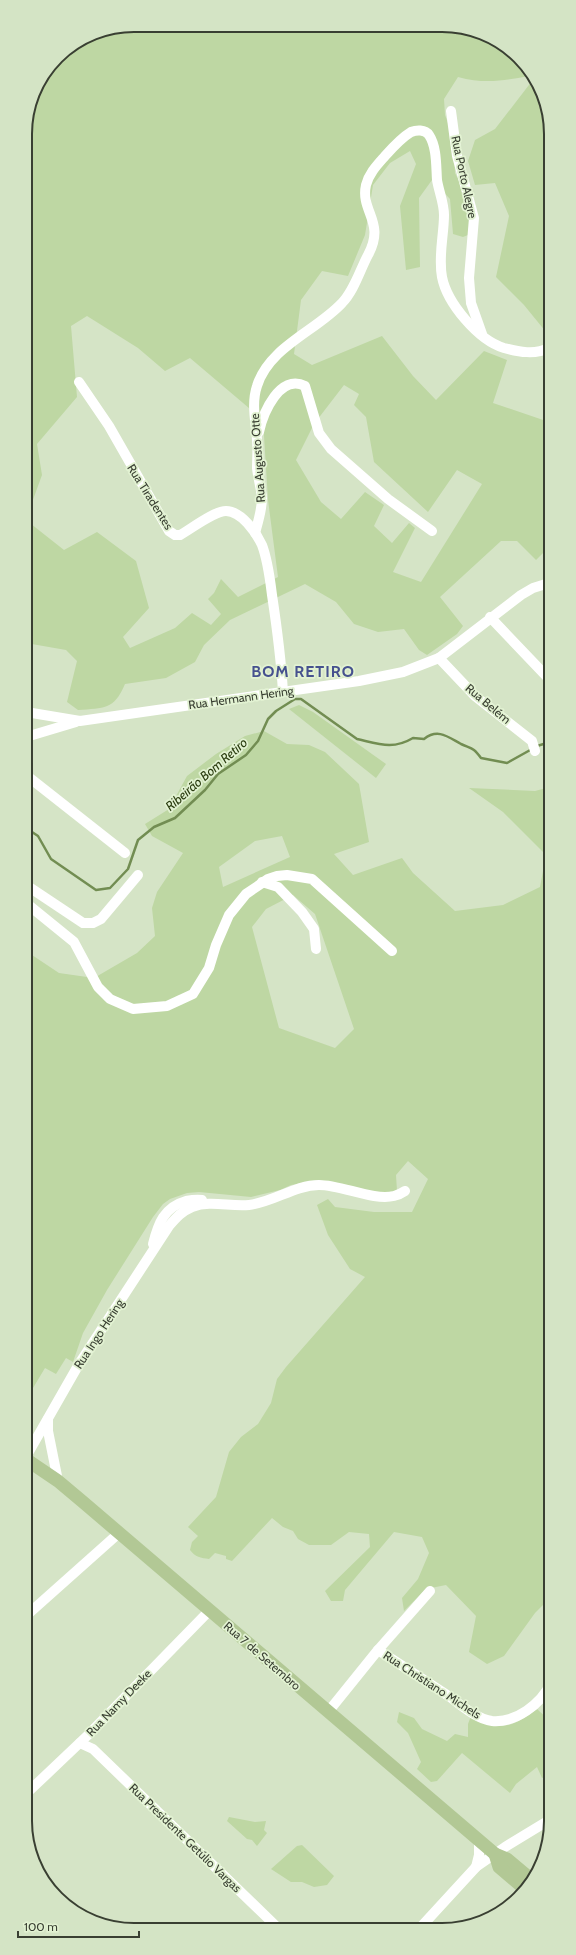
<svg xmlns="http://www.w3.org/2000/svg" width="576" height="1955" font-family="Cabin,sans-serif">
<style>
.green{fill:#bed7a3;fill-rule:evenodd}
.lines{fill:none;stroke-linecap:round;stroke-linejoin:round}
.stream{stroke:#728d52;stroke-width:2.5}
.minor{stroke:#fff;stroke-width:10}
.major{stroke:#b2c895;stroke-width:13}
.labels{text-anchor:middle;stroke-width:3.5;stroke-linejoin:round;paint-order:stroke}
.street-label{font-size:12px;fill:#393f32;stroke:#e2f2d2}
.water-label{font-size:13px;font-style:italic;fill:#2a3c0f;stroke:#e2f2d2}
.district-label{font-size:16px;font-weight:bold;letter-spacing:1px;fill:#46518e;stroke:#e2f2d2}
.rim{fill:none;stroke:#393f32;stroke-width:2}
</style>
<rect width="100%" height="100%" fill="#d5e4c6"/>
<g class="green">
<path d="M134,25l329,2 56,30 10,19c-26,5 -45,8 -71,1l-14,22 1,16 6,16 3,16 1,26 12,23 3,21 -2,18 -5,2 -10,-3 -3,-35 -18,-19 -13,18 1,69 -14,3 -6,-64 16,-42 -6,-13 -20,12 -17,22 -8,50 -17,41 -26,-5 -21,29 -7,54 18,11 70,-29 31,40 23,24 48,-49 23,9 -14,43 56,19v125l-13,13 -19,-19h-16l-61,56 23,29 -6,8 -30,21 -8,-5 -15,-21 -26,3 -24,-8 -18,-22 -31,-18 -75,36 -26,25 -9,17 -29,16 -41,6c-11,26 -21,24 -47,26l-11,-8 10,-41 -11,-11 -40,-7v-123l38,30 33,-18 39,29 13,47 -26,29 7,11 45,-20 17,-15 19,12 10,-11 -13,-15 6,-6 7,-14 17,18 40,-20 -10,-77 -5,-80 -73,-62 -25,13 -27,-23 -51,-32 -16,10 6,71 -40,47 5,31 -16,44 -1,-392 8,-35 24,-35 36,-24zM344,385l15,9 -5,11 12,12 8,45 54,50 29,-42 25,14 -61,98 -28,-10 22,-44 -6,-5 -17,20 -18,-17 10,-21 -19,-13 -24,27 -20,-17 -25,-42 18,-36z"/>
<path d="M532,81l17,32v219h-3l-22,-27 -28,-28 13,-61 -14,-33 -20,2 -7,-24 7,-21 20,-11z"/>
<path d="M299,705l14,7 73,52 -10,14 -87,-69z"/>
<path d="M264,731l23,13 22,1 16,7 34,32 10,58 -35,12 19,21 49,-17 11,15 42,38 48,-6 37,-18 6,-32 -43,-43 -34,-24 66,3 15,-4 1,810 -16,16 -31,43 -17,8 -18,-12 7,-36 -30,-31 -20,4 -22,22 -2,-13 16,-19 11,-26 -7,-16 -28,-5 -49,58 -2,11h-12l-6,-10 45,-44 -1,-13 -20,-2 -18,13h-22l-11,-6 -5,-8 -10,-4 -11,-9 -40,43 -6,-2v-3l-11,-3 -6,6c-8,-1 -14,-2 -19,-9l2,-8 6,-6 -10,-9 28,-30 13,-45 12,-15 17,-13 13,-21 6,-24 9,-12 79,-90 -15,-8 -22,-34 -11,-30 11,-6 7,8 39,5h38l16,-33 -20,-18 -12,14 1,16 -16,2 -62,-13 -28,5 -11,5 -29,7 -52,-5 -12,1 -17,6 -7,5 -10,13 -46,73 -24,43 -10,29 -7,-4 -10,16 -11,-6 -18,30 -1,-447 33,22 35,5 43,-25 18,-17 -3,-28 5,-16 26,-39 -31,-17 -7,-12 24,-15 18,-33 29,-22 29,-18zM282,836l8,21 -67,30 -4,-20 36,-26zM293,895l22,19 39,115 -19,19 -56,-20 -27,-101 14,-18z"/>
<path d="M537,1709l14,13v52l-9,4 -5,-11 -21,17 -6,9 -48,-40 -25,28 -6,1 -14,-13 4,-7 -13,-29 -11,-11 2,-10 15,6 8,11 25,12 8,-7 13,3v-13l3,-8c29,15 39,13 66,-7z"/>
<path d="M229,1817l26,5 11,-1 -2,9 3,3 -10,13 -5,-6 -5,-1 -20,-18z"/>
<path d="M302,1845l32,31 -7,9 -13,2 -12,-5h-11l-20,-13 26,-23z"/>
</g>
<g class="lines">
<g class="stream">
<path d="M537,746l13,-4"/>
<path d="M26,828l12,8 13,23 45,31 14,-2 18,-19 10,-29 16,-13 21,-9 30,-28 13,-16 28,-19 12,-14 10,-22 8,-8 19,-12h6l56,40c22,5 36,11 56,-1l11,1c14,-11 24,-2 37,5 11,5 12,3 20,14l26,5 25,-14"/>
</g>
<g class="minor">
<path d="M451,111l6,45 17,62 -5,60 2,25 11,31"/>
<path d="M79,382l30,44 60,105 6,4h5c11,-6 34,-24 46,-24 15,0 30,21 36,34 6,16 8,34 10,50 5,33 9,64 11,97"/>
<path d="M259,432c4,-19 21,-59 46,-46l14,47 12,16 57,50 44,32"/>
<path d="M255,533c3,-11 7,-23 7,-35 -1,-10 -4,-20 -5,-30 0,-9 1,-19 0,-28 -1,-17 -6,-36 0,-54 12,-39 59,-55 85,-83 12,-12 18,-33 26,-48 18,-33 -8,-43 -2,-70 3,-12 12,-21 19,-29 8,-9 16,-18 26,-24 5,-2 14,-3 18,3 8,12 7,31 8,45 2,12 7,23 7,35 0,20 -6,41 -2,62 5,26 36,63 62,71 15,4 31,7 45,0"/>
<path d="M490,617l60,63"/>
<path d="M439,658l36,38 57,45 3,10"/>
<path d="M26,712l54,9 279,-40 44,-9 36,-14 82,-63 12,-7 16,-5"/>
<path d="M26,737l50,-15"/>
<path d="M26,775l99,78"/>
<path d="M262,882l16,5 24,25 12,17 2,20"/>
<path d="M26,885l57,38h10l8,-4 37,-44"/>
<path d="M26,903l48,39 24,45 12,12 23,10 34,-3 26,-12 16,-26 7,-23 13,-30 17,-21 22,-15 9,-3 10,-1 25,4 80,72"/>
<path d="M153,1244c5,-20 11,-37 33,-43 5,-1 11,-2 16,-1"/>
<path d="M48,1419v12l10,50"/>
<path d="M27,1455l52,-91 90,-138c7,-8 13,-15 23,-19 19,-7 38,0 57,-2 25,-3 46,-20 70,-20 23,0 54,16 75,11 4,-1 8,-3 11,-5"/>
<path d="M27,1615l92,-82"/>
<path d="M378,1650c23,15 46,30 69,45 13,9 29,24 45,26 24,2 49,-17 59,-38"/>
<path d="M328,1712l50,-62 52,-59"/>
<path d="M80,1743l13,6 185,179"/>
<path d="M27,1793l61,-58 121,-124"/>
<path d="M476,1867l3,-12v-14"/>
<path d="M420,1928l56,-61 29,-20 46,-28"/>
</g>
<g class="major">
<path d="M27,1460l31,21 25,21 412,352 12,5 25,21"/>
<path d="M495,1854l4,13 27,23"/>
</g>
</g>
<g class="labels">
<g class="street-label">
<text transform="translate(464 177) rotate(78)" y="4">Rua Porto Alegre</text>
<text transform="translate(258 458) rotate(-94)" y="4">Rua Augusto Otte</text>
<text transform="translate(150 497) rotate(58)" y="4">Rua Tiradentes</text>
<text transform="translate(241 698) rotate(-8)" y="4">Rua Hermann Hering</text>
<text transform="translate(488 704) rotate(40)" y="4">Rua Belém</text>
<text transform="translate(99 1334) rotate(-57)" y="4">Rua Ingo Hering</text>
<text transform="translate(262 1656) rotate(41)" y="4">Rua 7 de Setembro</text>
<text transform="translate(432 1685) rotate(33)" y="4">Rua Christiano Michels</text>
<text transform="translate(119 1703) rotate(-46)" y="4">Rua Namy Deeke</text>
<text transform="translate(185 1838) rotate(44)" y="4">Rua Presidente Getúlio Vargas</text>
</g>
<g class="water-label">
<text transform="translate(206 774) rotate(-41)" y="5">Ribeirão Bom Retiro</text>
</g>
<g class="district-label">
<text x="303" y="677">BOM RETIRO</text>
</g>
</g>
<path d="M0 0H576V1955H0ZM134 32H442A102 102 0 0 1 544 134V1821A102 102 0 0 1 442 1923H134A102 102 0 0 1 32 1821V134A102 102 0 0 1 134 32Z" fill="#d4e4c5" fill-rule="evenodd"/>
<path class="rim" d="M134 32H442A102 102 0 0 1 544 134V1821A102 102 0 0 1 442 1923H134A102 102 0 0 1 32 1821V134A102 102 0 0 1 134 32Z"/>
<path d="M18 1931v6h121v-6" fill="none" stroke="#393f32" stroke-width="2"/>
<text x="24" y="1931" font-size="12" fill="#393f32" stroke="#e2f2d2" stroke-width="3" paint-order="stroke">100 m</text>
</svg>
